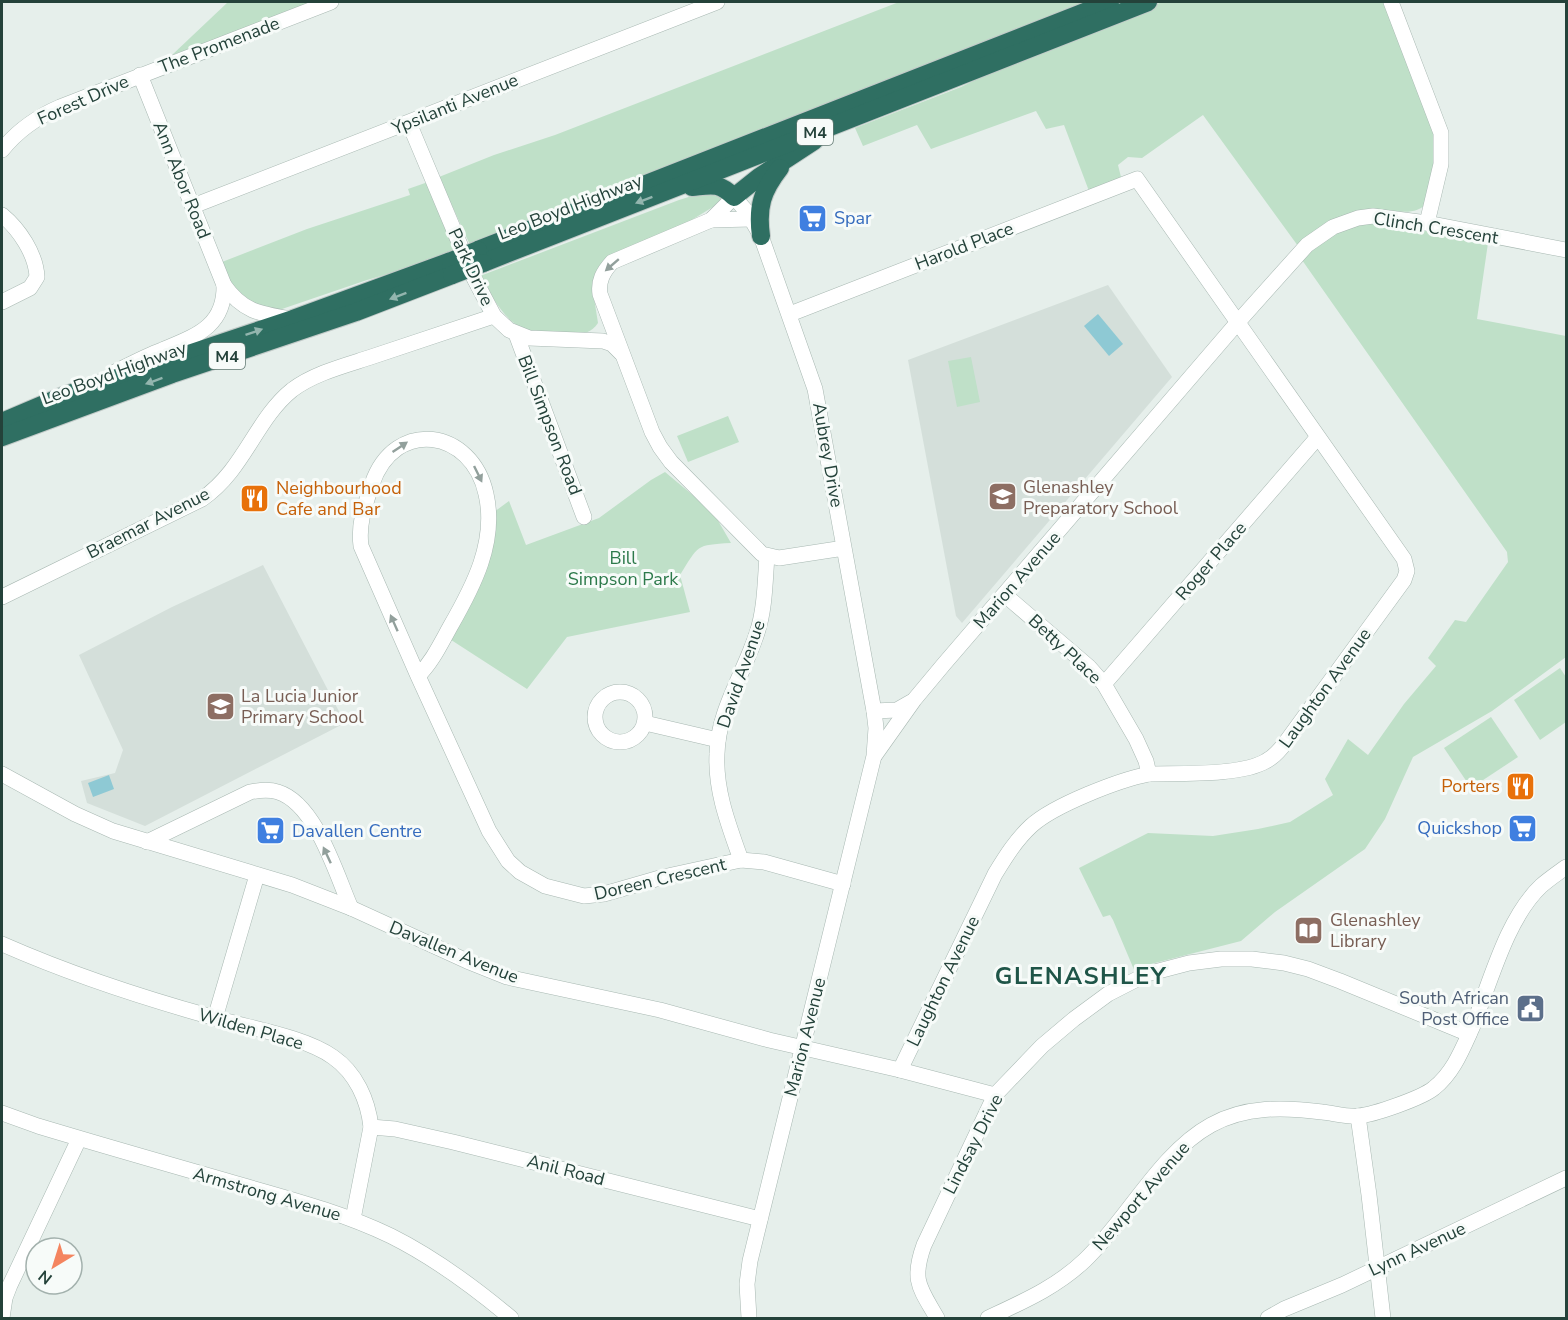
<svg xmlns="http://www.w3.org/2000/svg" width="1568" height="1320" font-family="'Nunito Sans',sans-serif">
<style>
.built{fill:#d4dfda}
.green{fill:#bfe0c8}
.water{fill:#8ec9d4}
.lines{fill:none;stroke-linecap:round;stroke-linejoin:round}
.minor-casing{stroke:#a8b8b2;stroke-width:16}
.highway-casing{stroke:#c2cac8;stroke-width:20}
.minor{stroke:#fff;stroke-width:15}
.highway{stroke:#2f6f62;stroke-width:18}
.highway-bridge-casing{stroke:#c2cac8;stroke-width:20;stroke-linecap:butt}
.highway-bridge{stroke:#2f6f62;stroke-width:18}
.oneway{fill:#93b5ae}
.oneway2{fill:#92a09c}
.labels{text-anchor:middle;stroke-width:6;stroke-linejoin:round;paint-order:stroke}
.shield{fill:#f7fbf9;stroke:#637a73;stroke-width:1.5}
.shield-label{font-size:16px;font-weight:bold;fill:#24423a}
.street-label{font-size:18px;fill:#24423a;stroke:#f7fbf9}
.shop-label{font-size:18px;fill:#366cbe;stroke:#f7fbf9;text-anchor:start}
.education-label{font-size:18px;fill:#785e54;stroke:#f7fbf9;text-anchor:start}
.food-label{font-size:18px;fill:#c56008;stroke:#f7fbf9;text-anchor:start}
.park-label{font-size:18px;fill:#2d7a4b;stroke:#f7fbf9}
.service-label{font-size:18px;fill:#4e5e75;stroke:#f7fbf9;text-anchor:end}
.district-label{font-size:24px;font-weight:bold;letter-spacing:1.5px;fill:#1f5548;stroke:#f7fbf9}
</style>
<rect width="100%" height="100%" fill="#e6efeb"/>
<g class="built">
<path d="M1108,285l64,92 -210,246 -6,-7 -48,-256z"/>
<path d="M263,565l82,158 -200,103 -58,-23 -6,-22 34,-8 8,-23 -44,-95 93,-48z"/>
</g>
<g class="green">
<path d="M228,2h94l-150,53z"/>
<path d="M899,2h192l-621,243 -31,-68 55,-22 61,-20z"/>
<path d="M1162,2h223l53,141 -10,59c-15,18 -38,5 -58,8 -18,2 -54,26 -72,36l-95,-131 -61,43 -14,-1 -10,8 3,12 -32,14 -25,-66 -18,4 -10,-18 -105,38 -14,-24 -54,21 -8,-18 106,-41 66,-33z"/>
<path d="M428,182l29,68 -48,18 -42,12 -88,30 -23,-3 -23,-18 -11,-27 85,-33 103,-34 -2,-6z"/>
<path d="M708,191l18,8 -41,25 -79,35 -10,13 -4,13 6,38c-8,12 -20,12 -33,11 -11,-1 -22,0 -33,-2 -26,-6 -40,-36 -52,-56l199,-76z"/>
<path d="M1374,222l70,11 44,10 -11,76 89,17v321l-74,54 -79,46 -28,62 -20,30 -90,63 -34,29 -90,23 -16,8 -22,-52 -3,-5 -7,2 -24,-49 69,-35 65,3 45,-7 32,-7 43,-27 -8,-16 23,-40 20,16 36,-51 32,-38 -8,-8 27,-38 11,2 42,-60 -1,-10 -205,-292c22,-27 39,-31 72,-38z"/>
<path d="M971,357l9,45 -23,5 -9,-46z"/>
<path d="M728,416l11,26 -51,20 -11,-26z"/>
<path d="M665,472l48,40 18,31c-36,2 -32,2 -51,32l10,37 -123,25 -40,52 -82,-53 49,-124 15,-11 17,44 73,-27 52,-38z"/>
<path d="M1560,668l6,9v45l-26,18 -26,-40z"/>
<path d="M1491,717l27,40 -47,31 -27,-40z"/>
</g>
<g class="water">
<path d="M1098,314l25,30 -14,12 -25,-30z"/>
<path d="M109,775l5,14 -21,8 -5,-14z"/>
</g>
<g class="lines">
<defs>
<g id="minor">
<path d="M1391,2l50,131v31l-14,59"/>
<path d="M140,75l84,210c19,27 36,29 68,34"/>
<path d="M409,123l65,155 20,38 15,14 20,8 74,3 9,3 9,9"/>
<path d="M2,150c16,-20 35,-33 58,-43l271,-105"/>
<path d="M193,206l524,-204"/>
<path d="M2,215c17,14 34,39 35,62l-7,11 -28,14"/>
<path d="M711,220l40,-1"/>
<path d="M790,314l347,-135 267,380 3,12 -3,9 -118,162c-6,8 -12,15 -20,19 -25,15 -87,12 -117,13 -30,6 -95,31 -118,52 -15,14 -25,30 -36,48l-95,196"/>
<path d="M516,334l68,183"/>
<path d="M115,372c16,-8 31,-16 47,-22 33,-14 63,-23 62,-65"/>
<path d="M1005,595l84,72 15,17 32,55 10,22 3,13"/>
<path d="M2,597l200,-98c43,-30 53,-79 90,-109 21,-16 51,-24 76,-32 42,-14 84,-28 126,-42"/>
<path d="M418,676c14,-14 22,-31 32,-49 23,-40 47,-85 36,-133 -14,-65 -91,-77 -114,-10 -7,21 -14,40 -11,62l57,130 71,155 19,30 12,11 25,14 39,10 20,-2 59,-17 78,-17 23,2 79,22"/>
<path d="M1104,684l213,-246"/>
<circle cx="620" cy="717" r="25"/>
<path d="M874,711l23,-1 14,-8"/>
<path d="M645,723l73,17"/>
<path d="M875,755l39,-55 30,-36 294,-342 69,-77 26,-18 25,-9 15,-2 54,7 139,27"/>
<path d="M2,774l73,40 38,17 179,54 59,23 116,53 40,16 153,33 109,30 131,30 95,25"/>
<path d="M147,842l103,-50c10,-2 19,-3 28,0 38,12 58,82 73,116"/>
<path d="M741,860c-12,-34 -26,-69 -24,-106 1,-44 27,-80 40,-121 8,-24 8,-51 10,-77"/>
<path d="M2,944c68,30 138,53 210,73 35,11 91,19 121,40 23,16 35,43 38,70l-18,92"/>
<path d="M215,1018l42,-143"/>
<path d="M2,1113l36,13c63,19 126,37 189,55 55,16 112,30 164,55 44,22 83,51 120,82"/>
<path d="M1358,1116l11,79 14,123"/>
<path d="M371,1127l24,2 58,13 307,77"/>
<path d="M2,1318l3,-20 5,-13 69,-146"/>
<path d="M749,1318l-2,-34 3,-23 124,-505 2,-28 -2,-17 -59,-322 -54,-153 -14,-24 -13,-15 -23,23 -99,42c-9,10 -14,19 -12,32l52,138 8,15 11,15 91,92 17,4 65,-10"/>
<path d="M937,1318c-17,-30 -26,-37 -13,-73l71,-150 47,-49 32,-27 34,-25 39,-20 42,-11 32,-4h31l32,4 24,6 32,12 129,53"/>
<path d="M988,1318c34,-16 69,-31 97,-58 42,-40 75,-107 126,-135 34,-19 73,-18 111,-13 11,1 24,5 36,4 15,-1 64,-18 76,-28 19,-15 28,-38 38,-60 18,-44 34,-109 69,-142 8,-7 17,-13 25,-19"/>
<path d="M1268,1318l16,-9 58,-24 224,-107"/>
</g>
<g id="highway">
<path d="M692,187c20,-2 27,-5 42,10l25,-20 55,-36"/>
<path d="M761,236c-4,-29 1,-45 19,-68"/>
<path d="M478,250l632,-248"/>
<path d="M483,263l665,-261"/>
<path d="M2,422l61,-26 230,-77 158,-58"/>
<path d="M2,437l170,-63 184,-62 96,-37"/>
</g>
</defs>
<use href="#minor" class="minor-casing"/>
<use href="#highway" class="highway-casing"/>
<use href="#minor" class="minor"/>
<use href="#highway" class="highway"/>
<defs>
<g id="highway-bridge">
<path d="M451,261l27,-11"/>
<path d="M452,275l31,-12"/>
</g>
</defs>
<use href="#highway-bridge" class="highway-bridge-casing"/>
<use href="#highway-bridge" class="highway-bridge"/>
</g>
<defs><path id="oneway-solid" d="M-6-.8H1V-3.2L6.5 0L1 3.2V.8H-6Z" transform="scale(1.5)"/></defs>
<g class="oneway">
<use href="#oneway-solid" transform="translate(644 200) rotate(159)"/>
<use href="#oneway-solid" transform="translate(398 296) rotate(159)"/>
<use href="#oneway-solid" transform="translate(254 332) rotate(-19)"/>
<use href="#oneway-solid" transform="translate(154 381) rotate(160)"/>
</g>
<g class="oneway2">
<use href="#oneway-solid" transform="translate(612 265) rotate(139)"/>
<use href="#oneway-solid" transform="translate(400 447) rotate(-34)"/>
<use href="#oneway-solid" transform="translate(478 474) rotate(64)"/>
<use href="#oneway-solid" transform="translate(394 623) rotate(-114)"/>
<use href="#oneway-solid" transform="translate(327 855) rotate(-115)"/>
</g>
<defs>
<symbol id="supermarket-square" viewBox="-11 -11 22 22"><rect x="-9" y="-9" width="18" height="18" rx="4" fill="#3f7fe0" stroke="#f7fbf9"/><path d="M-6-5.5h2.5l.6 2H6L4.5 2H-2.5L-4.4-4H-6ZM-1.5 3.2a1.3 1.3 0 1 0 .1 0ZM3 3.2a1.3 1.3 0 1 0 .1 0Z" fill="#fff"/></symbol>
<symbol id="school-square" viewBox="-11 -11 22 22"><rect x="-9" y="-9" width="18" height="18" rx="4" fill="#8d6e63" stroke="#f7fbf9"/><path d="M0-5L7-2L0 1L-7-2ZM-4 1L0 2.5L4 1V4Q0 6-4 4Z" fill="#fff"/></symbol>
<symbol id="restaurant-square" viewBox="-11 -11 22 22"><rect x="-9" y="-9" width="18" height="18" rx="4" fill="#e8710a" stroke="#f7fbf9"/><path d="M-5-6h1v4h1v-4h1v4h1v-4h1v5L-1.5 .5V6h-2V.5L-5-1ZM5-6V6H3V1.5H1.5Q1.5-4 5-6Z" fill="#fff"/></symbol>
<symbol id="library-square" viewBox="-11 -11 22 22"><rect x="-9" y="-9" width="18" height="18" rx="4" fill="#8d6e63" stroke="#f7fbf9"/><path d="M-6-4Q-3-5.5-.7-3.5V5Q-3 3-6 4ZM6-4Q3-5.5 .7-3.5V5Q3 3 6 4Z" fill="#fff"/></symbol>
<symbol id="civic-square" viewBox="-11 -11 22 22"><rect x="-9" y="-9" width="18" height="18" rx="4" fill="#5c6f8a" stroke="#f7fbf9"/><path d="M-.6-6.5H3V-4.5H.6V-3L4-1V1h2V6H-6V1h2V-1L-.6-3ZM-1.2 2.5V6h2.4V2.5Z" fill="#fff"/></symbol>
</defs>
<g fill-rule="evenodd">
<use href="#supermarket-square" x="796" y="202" width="33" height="33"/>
<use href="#school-square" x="986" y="480" width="33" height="33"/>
<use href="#restaurant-square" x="238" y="482" width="33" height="33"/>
<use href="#school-square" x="204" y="690" width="33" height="33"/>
<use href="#restaurant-square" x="1504" y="770" width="33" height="33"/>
<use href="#supermarket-square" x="1506" y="812" width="33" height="33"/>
<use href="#supermarket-square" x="254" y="814" width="33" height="33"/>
<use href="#library-square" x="1292" y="914" width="33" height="33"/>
<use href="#civic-square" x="1514" y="992" width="33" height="33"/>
</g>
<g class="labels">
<g class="shield">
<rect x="797" y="119" width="36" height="26" rx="4.5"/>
<rect x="209" y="343" width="36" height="26" rx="4.5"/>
</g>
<g class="shield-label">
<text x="815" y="138">M4</text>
<text x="227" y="362">M4</text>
</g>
<g class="street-label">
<text transform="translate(219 45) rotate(-21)" y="6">The Promenade</text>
<text transform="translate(83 100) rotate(-24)" y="6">Forest Drive</text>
<text transform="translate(455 104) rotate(-22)" y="6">Ypsilanti Avenue</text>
<text transform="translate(182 180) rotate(68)" y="6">Ann Abor Road</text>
<text transform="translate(570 207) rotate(-21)" y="6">Leo Boyd Highway</text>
<text transform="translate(1436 228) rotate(9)" y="6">Clinch Crescent</text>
<text transform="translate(964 246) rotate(-21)" y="6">Harold Place</text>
<text transform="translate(471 267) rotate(65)" y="6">Park Drive</text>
<text transform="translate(114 373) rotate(-20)" y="6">Leo Boyd Highway</text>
<text transform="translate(550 425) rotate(69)" y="6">Bill Simpson Road</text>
<text transform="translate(828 455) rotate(80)" y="6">Aubrey Drive</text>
<text transform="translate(148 523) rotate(-27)" y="6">Braemar Avenue</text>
<text transform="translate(1211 561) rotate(-49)" y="6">Roger Place</text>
<text transform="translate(1017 580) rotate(-49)" y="6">Marion Avenue</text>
<text transform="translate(1065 649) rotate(43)" y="6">Betty Place</text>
<text transform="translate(741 674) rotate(-71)" y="6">David Avenue</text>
<text transform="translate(1325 688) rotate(-54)" y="6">Laughton Avenue</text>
<text transform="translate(660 879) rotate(-13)" y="6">Doreen Crescent</text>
<text transform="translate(454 952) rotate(22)" y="6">Davallen Avenue</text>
<text transform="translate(943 981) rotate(-64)" y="6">Laughton Avenue</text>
<text transform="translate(251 1029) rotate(16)" y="6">Wilden Place</text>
<text transform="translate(805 1037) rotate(-76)" y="6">Marion Avenue</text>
<text transform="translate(973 1144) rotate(-63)" y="6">Lindsay Drive</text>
<text transform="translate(566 1170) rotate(14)" y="6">Anil Road</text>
<text transform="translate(267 1194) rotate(16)" y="6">Armstrong Avenue</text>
<text transform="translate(1141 1196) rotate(-49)" y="6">Newport Avenue</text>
<text transform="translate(1417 1249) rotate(-25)" y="6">Lynn Avenue</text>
</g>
<g class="shop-label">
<text x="834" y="224">Spar</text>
<text x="1502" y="834" text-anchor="end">Quickshop</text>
<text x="292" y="837">Davallen Centre</text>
</g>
<g class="education-label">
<text x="1023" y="493">Glenashley<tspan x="1023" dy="21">Preparatory School</tspan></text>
<text x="241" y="702">La Lucia Junior<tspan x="241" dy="21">Primary School</tspan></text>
<text x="1330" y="926">Glenashley<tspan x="1330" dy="21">Library</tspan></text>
</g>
<g class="food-label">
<text x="276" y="494">Neighbourhood<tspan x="276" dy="21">Cafe and Bar</tspan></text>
<text x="1500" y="792" text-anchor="end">Porters</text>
</g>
<g class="park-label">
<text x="623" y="564">Bill<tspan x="623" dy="21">Simpson Park</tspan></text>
</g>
<g class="service-label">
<text x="1509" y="1004">South African<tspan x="1509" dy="21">Post Office</tspan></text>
</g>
<g class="district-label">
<text x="1081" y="984">GLENASHLEY</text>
</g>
</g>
<rect width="1568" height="1320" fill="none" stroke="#24423a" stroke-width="6"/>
<g transform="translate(54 1266) rotate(218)"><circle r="28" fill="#f7fbf9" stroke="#a3b1ad" stroke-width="1.5"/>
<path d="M0-4.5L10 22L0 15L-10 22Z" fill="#f4845f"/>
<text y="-9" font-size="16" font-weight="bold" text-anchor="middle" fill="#24423a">N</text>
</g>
</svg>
